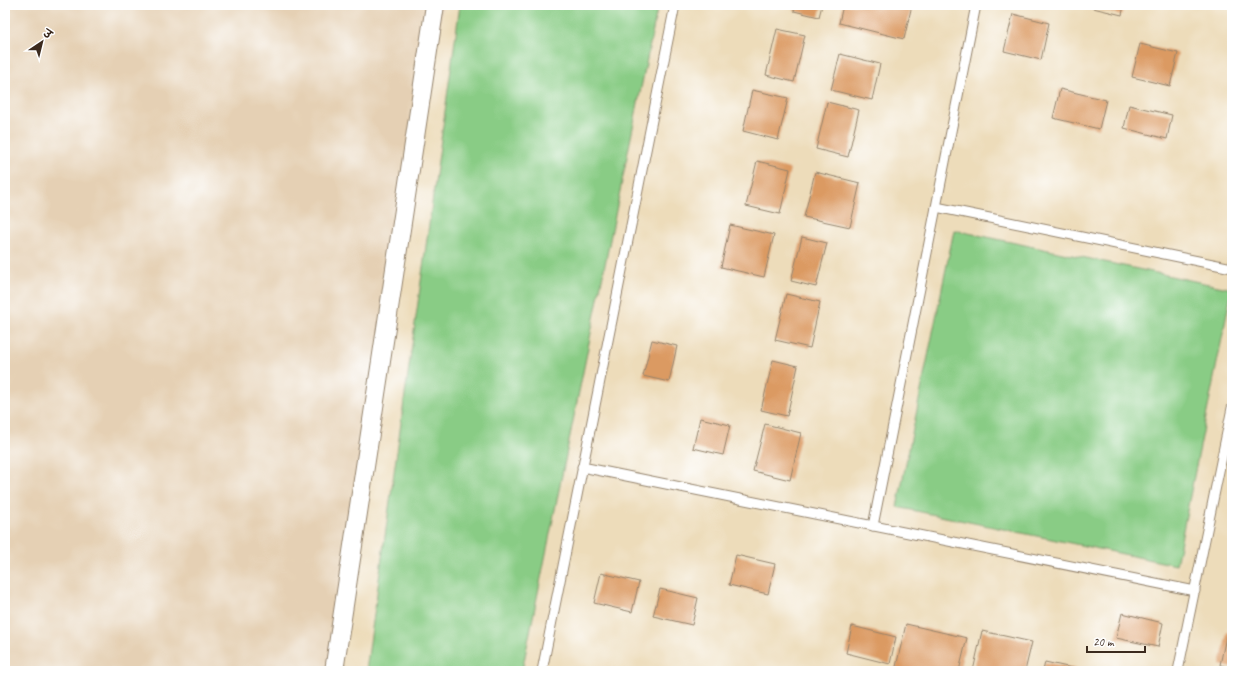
<svg xmlns="http://www.w3.org/2000/svg" width="1237" height="676" font-family="Caveat,'Playpen Sans Deva',sans-serif">
<style>
.built{fill:#e5d0b4}
.green{fill:#89cc85;stroke:#627b52}
.building{fill:#db9a62}
.lines{fill:none;stroke-linecap:round;stroke-linejoin:round}
.lane-casing{stroke:#94836c;stroke-width:11}
.street-casing{stroke:#94836c;stroke-width:20}
.lane{stroke:#fff;stroke-width:9}
.street{stroke:#fff;stroke-width:18}
</style>
<rect width="100%" height="100%" fill="#fff"/>
<filter id="ink" filterUnits="userSpaceOnUse"><feTurbulence type="fractalNoise" baseFrequency=".025" numOctaves="2"/><feDisplacementMap in="SourceGraphic" scale="8" xChannelSelector="R" yChannelSelector="G"/><feConvolveMatrix kernelMatrix="1 2 1 2 8 2 1 2 1" color-interpolation-filters="sRGB"/></filter>
<filter id="wash" filterUnits="userSpaceOnUse"><feTurbulence type="fractalNoise" baseFrequency=".012" numOctaves="4" result="noise"/><feDisplacementMap in="SourceGraphic" scale="16" xChannelSelector="R" yChannelSelector="G"/><feGaussianBlur stdDeviation="0.9" result="paint"/><feColorMatrix in="noise" values="0 0 0 0 0 0 0 0 0 0 0 0 0 0 0 0 0 1.4 0 .05"/><feComposite in="paint" operator="in"/></filter>
<g filter="url(#wash)">
<rect width="100%" height="100%" fill="#eddcba"/>
<path class="built" d="M5,5h438l-108,666h-330z"/>
<g class="green">
<path d="M460,5h198l-136,666h-156z"/>
<path d="M954,230l278,59 -56,276 -279,-58z"/>
</g>
<g id="blocks">
<g class="building">
<path d="M795,5h27l-3,12 -25,-6z"/>
<path d="M843,5h69l-8,34 -65,-16z"/>
<path d="M1093,5h31l-2,10 -29,-7z"/>
<path d="M1013,14l36,9 -8,37 -37,-9z"/>
<path d="M777,29l28,6 -11,47 -28,-7z"/>
<path d="M1140,44l38,9 -8,33 -38,-9z"/>
<path d="M840,54l40,10 -8,36 -41,-10z"/>
<path d="M1060,89l46,11 -7,29 -46,-11z"/>
<path d="M752,90l36,8 -10,42 -35,-9z"/>
<path d="M827,102l32,8 -11,47 -32,-8z"/>
<path d="M1129,105l43,10 -5,24 -43,-11z"/>
<path d="M757,161l33,8 -10,45 -34,-8z"/>
<path d="M815,172l45,11 -10,44 -46,-10z"/>
<path d="M730,225l44,10 -10,42 -43,-10z"/>
<path d="M802,237l25,6 -11,44 -25,-6z"/>
<path d="M786,294l34,8 -10,46 -35,-8z"/>
<path d="M652,340l25,6 -8,36 -26,-6z"/>
<path d="M773,360l25,6 -11,50 -26,-6z"/>
<path d="M700,418l30,7 -7,30 -30,-7z"/>
<path d="M765,424l36,9 -11,47 -37,-9z"/>
<path d="M736,555l39,9 -7,30 -39,-9z"/>
<path d="M601,573l38,9 -7,30 -38,-9z"/>
<path d="M660,589l38,9 -6,27 -39,-9z"/>
<path d="M1122,613l41,10 -5,24 -42,-9z"/>
<path d="M906,624l61,14 -8,33h-64z"/>
<path d="M852,626l44,11 -6,27 -44,-11z"/>
<path d="M982,631l50,11 -7,29h-52z"/>
<path d="M1227,632l5,1v35l-12,-3z"/>
<path d="M1045,662l36,8v1h-38z"/>
</g>
</g>
</g>
<g filter="url(#ink)">
<use href="#blocks" fill-opacity="0" stroke="#94836c" stroke-width="1"/>
<g class="lines">
<defs>
<g id="lane">
<path d="M936,207l296,61"/>
<path d="M582,467l613,124"/>
<path d="M873,526l103,-521"/>
<path d="M542,671l133,-666"/>
<path d="M1178,671l54,-263"/>
</g>
<path id="street" d="M334,671l101,-666"/>
</defs>
<use href="#lane" class="lane-casing"/>
<use href="#street" class="street-casing"/>
<use href="#lane" class="lane"/>
<use href="#street" class="street"/>
</g>
</g>
<rect width="1237" height="676" fill="none" stroke="#fff" stroke-width="20"/>
<g transform="translate(42 42) rotate(35)" stroke="#ffffff" stroke-width="3" paint-order="stroke">
<path d="M0-3L7 15L0 10L-7 15Z" fill="#3b2a1e"/>
<text y="-6" font-size="11" font-weight="bold" text-anchor="middle" fill="#3b2a1e">उ</text>
</g>
<path d="M1087 646v6h58v-6" fill="none" stroke="#3b2a1e" stroke-width="2"/>
<text x="1093" y="646" font-size="12" fill="#3b2a1e" stroke="#ffffff" stroke-width="3" paint-order="stroke">20 m</text>
</svg>
